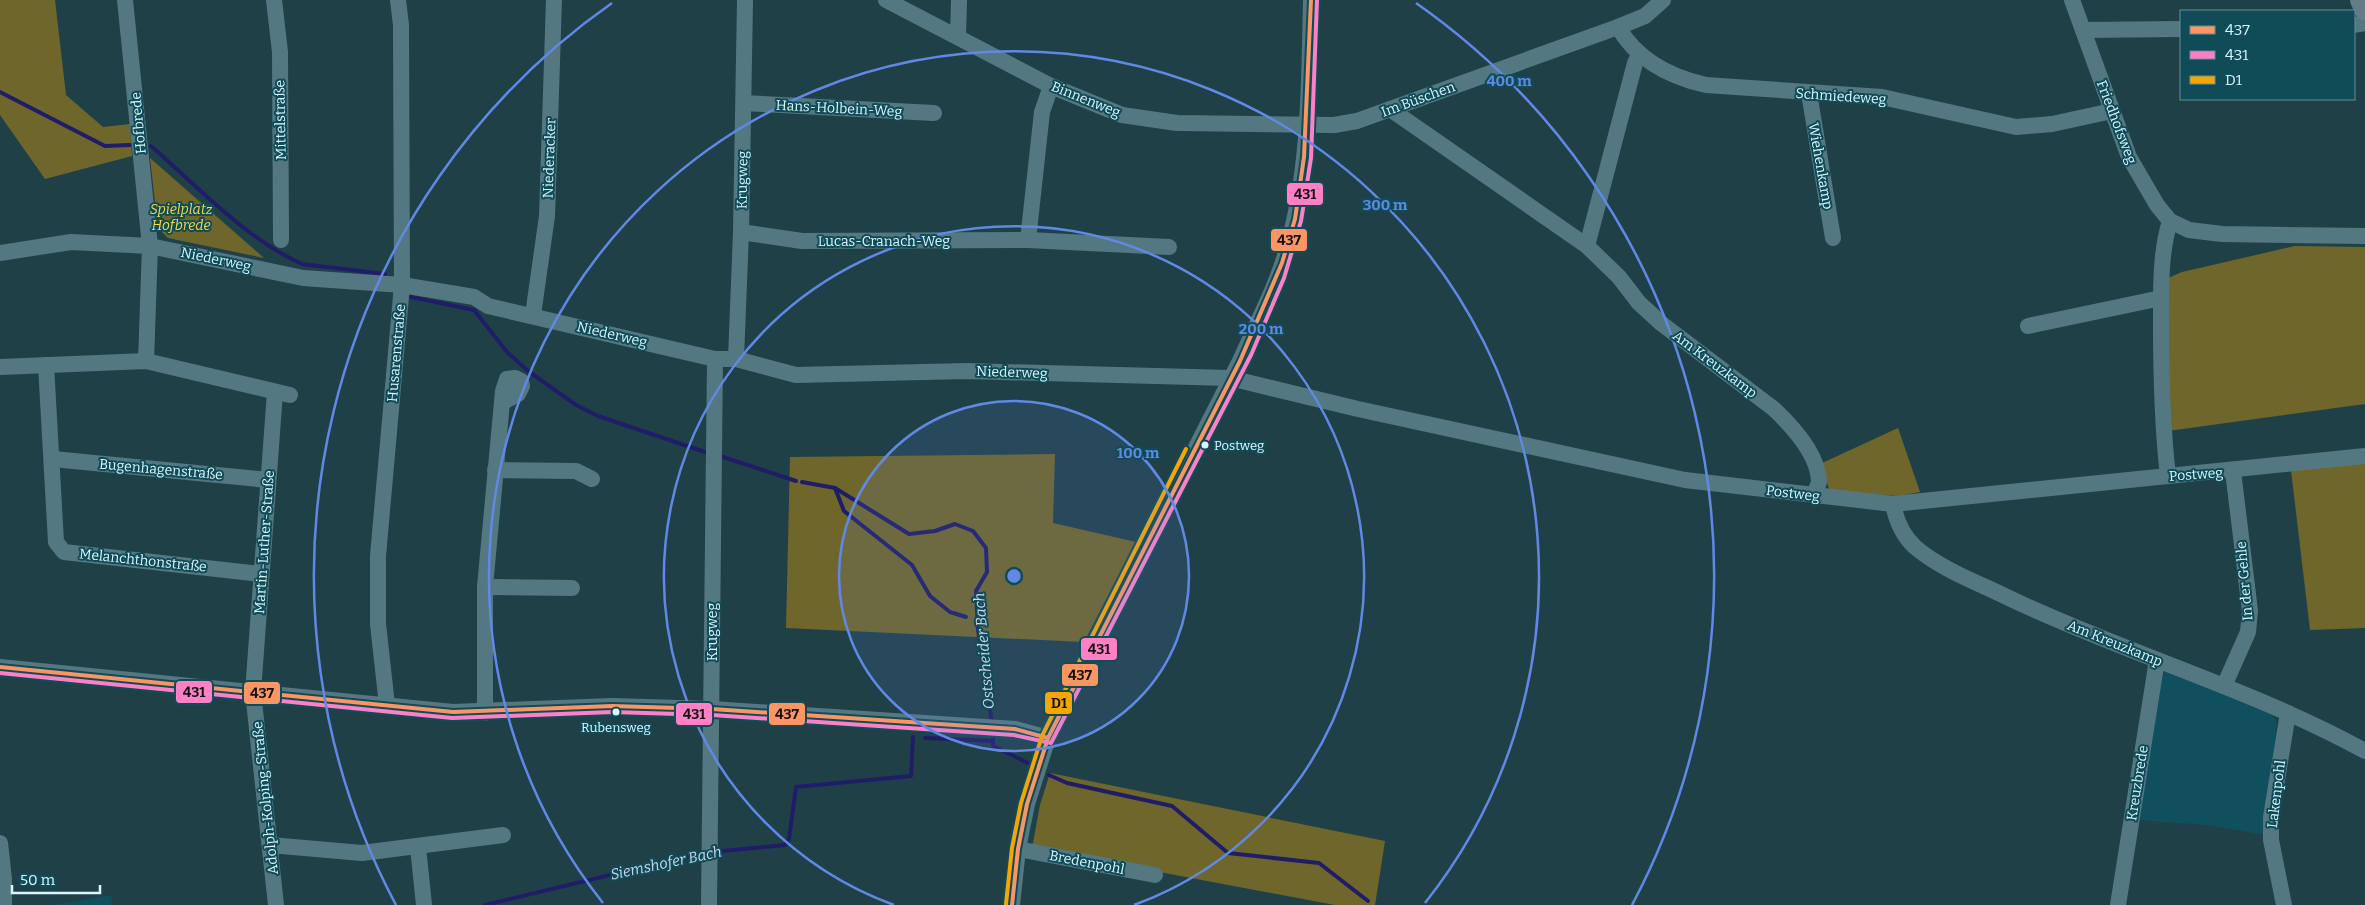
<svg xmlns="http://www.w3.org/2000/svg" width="2365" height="905" font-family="Bitter,serif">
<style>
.built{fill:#104f5e}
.green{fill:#6f662b}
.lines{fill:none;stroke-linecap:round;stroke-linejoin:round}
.stream{stroke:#201d68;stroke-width:4}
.minor{stroke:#547881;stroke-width:16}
.major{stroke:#637c86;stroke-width:20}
.bus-1-casing{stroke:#104b58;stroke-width:8}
.bus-2-casing{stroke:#104b58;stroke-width:8}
.bus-3-casing{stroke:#104b58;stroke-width:8}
.bus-1{stroke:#fb9564;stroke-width:4}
.bus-2{stroke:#ff80c5;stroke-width:4}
.bus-3{stroke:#f7a600;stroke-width:4}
.ring{fill:none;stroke:#6089e5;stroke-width:2.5}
.bus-dot{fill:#dbf6fe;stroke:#104b58;stroke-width:2}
.labels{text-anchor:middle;stroke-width:4;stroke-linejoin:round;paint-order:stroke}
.bus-label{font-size:13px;fill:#dbf6fe;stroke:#104b58;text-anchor:start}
.street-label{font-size:14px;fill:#dbf6fe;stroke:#104b58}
.park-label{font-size:14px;font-style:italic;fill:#f7d83c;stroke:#104b58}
.water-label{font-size:15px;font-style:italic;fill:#d0d4ec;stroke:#104b58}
.centre{fill:#6089e5;stroke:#104b58;stroke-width:2.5}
.ring-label{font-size:15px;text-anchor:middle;font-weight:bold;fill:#6089e5;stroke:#104b58;stroke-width:4;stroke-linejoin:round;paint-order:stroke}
.line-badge{stroke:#104b58;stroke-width:2}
.pale-badge-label{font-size:14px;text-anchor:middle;font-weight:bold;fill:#111}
</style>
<rect width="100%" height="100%" fill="#204048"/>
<g class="built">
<path d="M2168,667l104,46 5,10 -11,112 -60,-10 -67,-5 23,-142z"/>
<path d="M111,895l1,10h-57z"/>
</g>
<g class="green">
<path d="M0,0h55l11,95 37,32 27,-3 2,32 -87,23 -45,-64z"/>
<path d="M150,158l114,100 -96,-20 -10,-10z"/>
<path d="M2295,246l70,1v157l-197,27 -2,-152 16,-7z"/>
<path d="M1898,428l22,64 -22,4 -68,-5 -10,-27z"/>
<path d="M1055,454l-2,69 83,19 -52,100 -298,-14 4,-171z"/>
<path d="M2365,463v165l-55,2 -19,-160z"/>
<path d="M1050,773l335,68 -10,64h-40l-303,-57 8,-43z"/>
</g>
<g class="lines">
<g class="stream">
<path d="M0,92l105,54 25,-1"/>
<path d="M151,146c46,40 95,93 151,118l83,10"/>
<path d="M411,297l63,13 33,42 21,19 48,34 22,11 113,38"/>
<path d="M717,455l79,26"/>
<path d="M802,482l33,6 74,46 26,-3 20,-7 18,7 13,17 1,24 -11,19 2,39 14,93"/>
<path d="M835,488l9,23 68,54 18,31 20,16 16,5"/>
<path d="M993,732v14l35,17"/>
<path d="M925,738l68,3"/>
<path d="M1049,775l18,8 105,23 56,47 91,10 49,38"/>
<path d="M713,852l72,-7 4,-6 7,-52 115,-11 2,-39"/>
<path d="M485,905l221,-53"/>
</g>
<g class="minor">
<path d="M125,0l25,246 -4,115"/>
<path d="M274,0l6,52 1,188"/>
<path d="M886,0l165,86 71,29 55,8 157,2 23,-4 261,-94 27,-11 18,-16"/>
<path d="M2072,0l57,157 28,48 13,16c-10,32 -9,69 -9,102 0,52 1,102 7,153"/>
<path d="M2354,25l11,-2"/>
<path d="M1618,27c19,33 52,50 88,58l176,12 134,30 36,-3 60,-13"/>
<path d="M2083,30l98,-1"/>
<path d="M958,37l1,-37"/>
<path d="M1809,93l24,145"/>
<path d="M744,103l190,10"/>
<path d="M1390,109l197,137 32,31 20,26 23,21 112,85c18,17 44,45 45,72 0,4 -4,10 -5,14"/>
<path d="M2170,221l19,9 33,4 143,2"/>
<path d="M741,232l61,9 226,-1 141,7"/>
<path d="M1028,240l14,-128 9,-26"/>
<path d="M1587,246l48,-183 4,-8"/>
<path d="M0,253l71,-11 79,4 153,32 99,7 72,12 14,9 227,53h21l60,16 170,-4 264,7 128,31 327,71 208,24 472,-48"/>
<path d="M533,315l14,-99 7,-216"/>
<path d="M2028,326l133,-28"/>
<path d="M736,359l5,-127 4,-232"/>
<path d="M46,365l10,177 8,10 197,22"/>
<path d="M0,367l146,-6 144,34"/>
<path d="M275,392l-22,300 23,213"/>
<path d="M53,459l215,21"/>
<path d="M495,470l81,1 16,8"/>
<path d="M1893,504c3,16 9,31 22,43 27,23 64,36 96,52 116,55 241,90 354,152"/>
<path d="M485,587l87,1"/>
<path d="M0,667l453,45 159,-6 100,3 303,20 33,9"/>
<path d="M2224,686l24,-54 2,-21 -17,-140"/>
<path d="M387,705l-9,-81v-68l24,-271 -1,-260 -3,-25"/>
<path d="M485,713v-126l18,-196 4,-12 8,-1 6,3 1,5 -4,8 -15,8"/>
<path d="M0,843l4,36v26"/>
<path d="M270,845l92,8 141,-18"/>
<path d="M418,847l6,58"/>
<path d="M1018,849l137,26"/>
<path d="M709,905l6,-546"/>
<path d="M1012,905l6,-56 9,-45 21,-66 192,-377c16,-37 36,-73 47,-112 23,-80 22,-166 24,-249"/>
<path d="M2118,905l39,-245"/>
<path d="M2284,905l-13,-65v-23l17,-104"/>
</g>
<path class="major" d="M2360,0l5,11"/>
<defs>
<g id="bus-1">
<path d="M0,667l453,45 159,-6 100,3 303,20 33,9"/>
<path d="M1012,905l6,-56 9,-45 21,-66 192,-377 42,-98 13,-44 9,-62 7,-157"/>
</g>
<path id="bus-2" d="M0,673l452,45 160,-6 100,3 302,20 37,8 200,-388 33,-77 17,-57 10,-63 6,-158"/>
<path id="bus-3" d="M1006,904l6,-56 9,-45 21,-67 144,-287"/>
</defs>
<use href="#bus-1" class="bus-1-casing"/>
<use href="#bus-2" class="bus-2-casing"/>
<use href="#bus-3" class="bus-3-casing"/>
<use href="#bus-1" class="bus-1"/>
<use href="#bus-2" class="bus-2"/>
<use href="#bus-3" class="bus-3"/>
</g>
<circle cx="1014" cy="576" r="175" fill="#6089e5" fill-opacity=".12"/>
<g class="ring">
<circle cx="1014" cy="576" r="175"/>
<path d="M894 905A350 350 0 1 1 1134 905"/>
<path d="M603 903A525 525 0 1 1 1425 903"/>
<path d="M396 905A700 700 0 0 1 612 3M1416 3A700 700 0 0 1 1632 905"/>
</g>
<g class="bus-dot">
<circle cx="1205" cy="445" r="4.5"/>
<circle cx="616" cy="712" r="4.5"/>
</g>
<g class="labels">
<g class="bus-label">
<text x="1214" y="450">Postweg</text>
<text x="616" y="732" text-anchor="middle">Rubensweg</text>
</g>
<g class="street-label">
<text transform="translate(1841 96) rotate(4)" y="5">Schmiedeweg</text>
<text transform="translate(1086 99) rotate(22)" y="5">Binnenweg</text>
<text transform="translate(1418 99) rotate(-20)" y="5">Im Büschen</text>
<text transform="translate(839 108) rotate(3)" y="5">Hans-Holbein-Weg</text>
<text transform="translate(280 120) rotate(-91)" y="5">Mittelstraße</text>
<text transform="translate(2117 122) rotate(69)" y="5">Friedhofsweg</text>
<text transform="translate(138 123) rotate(-95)" y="5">Hofbrede</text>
<text transform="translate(549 158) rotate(-88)" y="5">Niederacker</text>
<text transform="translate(1821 166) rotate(80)" y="5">Wiehenkamp</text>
<text transform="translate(742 180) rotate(-89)" y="5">Krugweg</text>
<text x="884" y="246">Lucas-Cranach-Weg</text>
<text transform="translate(216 259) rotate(12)" y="5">Niederweg</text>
<text transform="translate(612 334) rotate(13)" y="5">Niederweg</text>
<text transform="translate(396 353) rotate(-85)" y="5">Husarenstraße</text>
<text transform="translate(1715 364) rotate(37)" y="5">Am Kreuzkamp</text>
<text transform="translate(1012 372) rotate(2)" y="5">Niederweg</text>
<text transform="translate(161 469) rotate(5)" y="5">Bugenhagenstraße</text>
<text transform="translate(2196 474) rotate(-4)" y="5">Postweg</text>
<text transform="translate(1793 493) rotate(7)" y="5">Postweg</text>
<text transform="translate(264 542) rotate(-86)" y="5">Martin-Luther-Straße</text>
<text transform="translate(143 560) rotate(6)" y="5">Melanchthonstraße</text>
<text transform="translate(2244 581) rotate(-95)" y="5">In der Gehle</text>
<text transform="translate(712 632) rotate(-90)" y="5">Krugweg</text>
<text transform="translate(2115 643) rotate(22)" y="5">Am Kreuzkamp</text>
<text transform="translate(2137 783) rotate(-81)" y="5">Kreuzbrede</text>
<text transform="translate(2276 794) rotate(-83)" y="5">Lakenpohl</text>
<text transform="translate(265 798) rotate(-96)" y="5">Adolph-Kolping-Straße</text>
<text transform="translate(1087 862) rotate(11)" y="5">Bredenpohl</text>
</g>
<g class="park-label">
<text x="181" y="214">Spielplatz<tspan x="181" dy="16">Hofbrede</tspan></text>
</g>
<g class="water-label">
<text transform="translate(984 651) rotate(-95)" y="5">Ostscheider Bach</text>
<text transform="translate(666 863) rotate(-12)" y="5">Siemshofer Bach</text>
</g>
</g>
<circle cx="1014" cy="576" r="8" class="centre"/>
<g class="ring-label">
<text x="1509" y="86">400 m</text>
<text x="1385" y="210">300 m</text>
<text x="1261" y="334">200 m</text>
<text x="1138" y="458">100 m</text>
</g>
<g class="line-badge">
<rect x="1286" y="182" width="38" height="24" rx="5" fill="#ff80c5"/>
<rect x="1270" y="228" width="38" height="24" rx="5" fill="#fb9564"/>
<rect x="1080" y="637" width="38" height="24" rx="5" fill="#ff80c5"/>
<rect x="1061" y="663" width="38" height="24" rx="5" fill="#fb9564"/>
<rect x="175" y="680" width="38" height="24" rx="5" fill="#ff80c5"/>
<rect x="243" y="681" width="38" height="24" rx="5" fill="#fb9564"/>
<rect x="1044" y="691" width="29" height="24" rx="5" fill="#f7a600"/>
<rect x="768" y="702" width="38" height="24" rx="5" fill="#fb9564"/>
<rect x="675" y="702" width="38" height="24" rx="5" fill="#ff80c5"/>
</g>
<g class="pale-badge-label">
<text x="1305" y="199">431</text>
<text x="1289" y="245">437</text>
<text x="1099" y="654">431</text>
<text x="1080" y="680">437</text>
<text x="194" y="697">431</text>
<text x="262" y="698">437</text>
<text x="1059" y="708">D1</text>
<text x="787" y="719">437</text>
<text x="694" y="719">431</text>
</g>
<rect x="2180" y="10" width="175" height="90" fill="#104b58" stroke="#618f9a"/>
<rect x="2190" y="26" width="25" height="8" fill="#fb9564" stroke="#618f9a"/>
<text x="2225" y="35" font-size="15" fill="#dbf6fe">437</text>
<rect x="2190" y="51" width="25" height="8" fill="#ff80c5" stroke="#618f9a"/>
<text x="2225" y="60" font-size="15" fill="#dbf6fe">431</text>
<rect x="2190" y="76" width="25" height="8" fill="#f7a600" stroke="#618f9a"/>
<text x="2225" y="85" font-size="15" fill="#dbf6fe">D1</text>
<path d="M12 885v8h88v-8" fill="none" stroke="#dbf6fe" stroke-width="2.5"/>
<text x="20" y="885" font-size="15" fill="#dbf6fe" stroke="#104b58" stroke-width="4" paint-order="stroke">50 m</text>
</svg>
